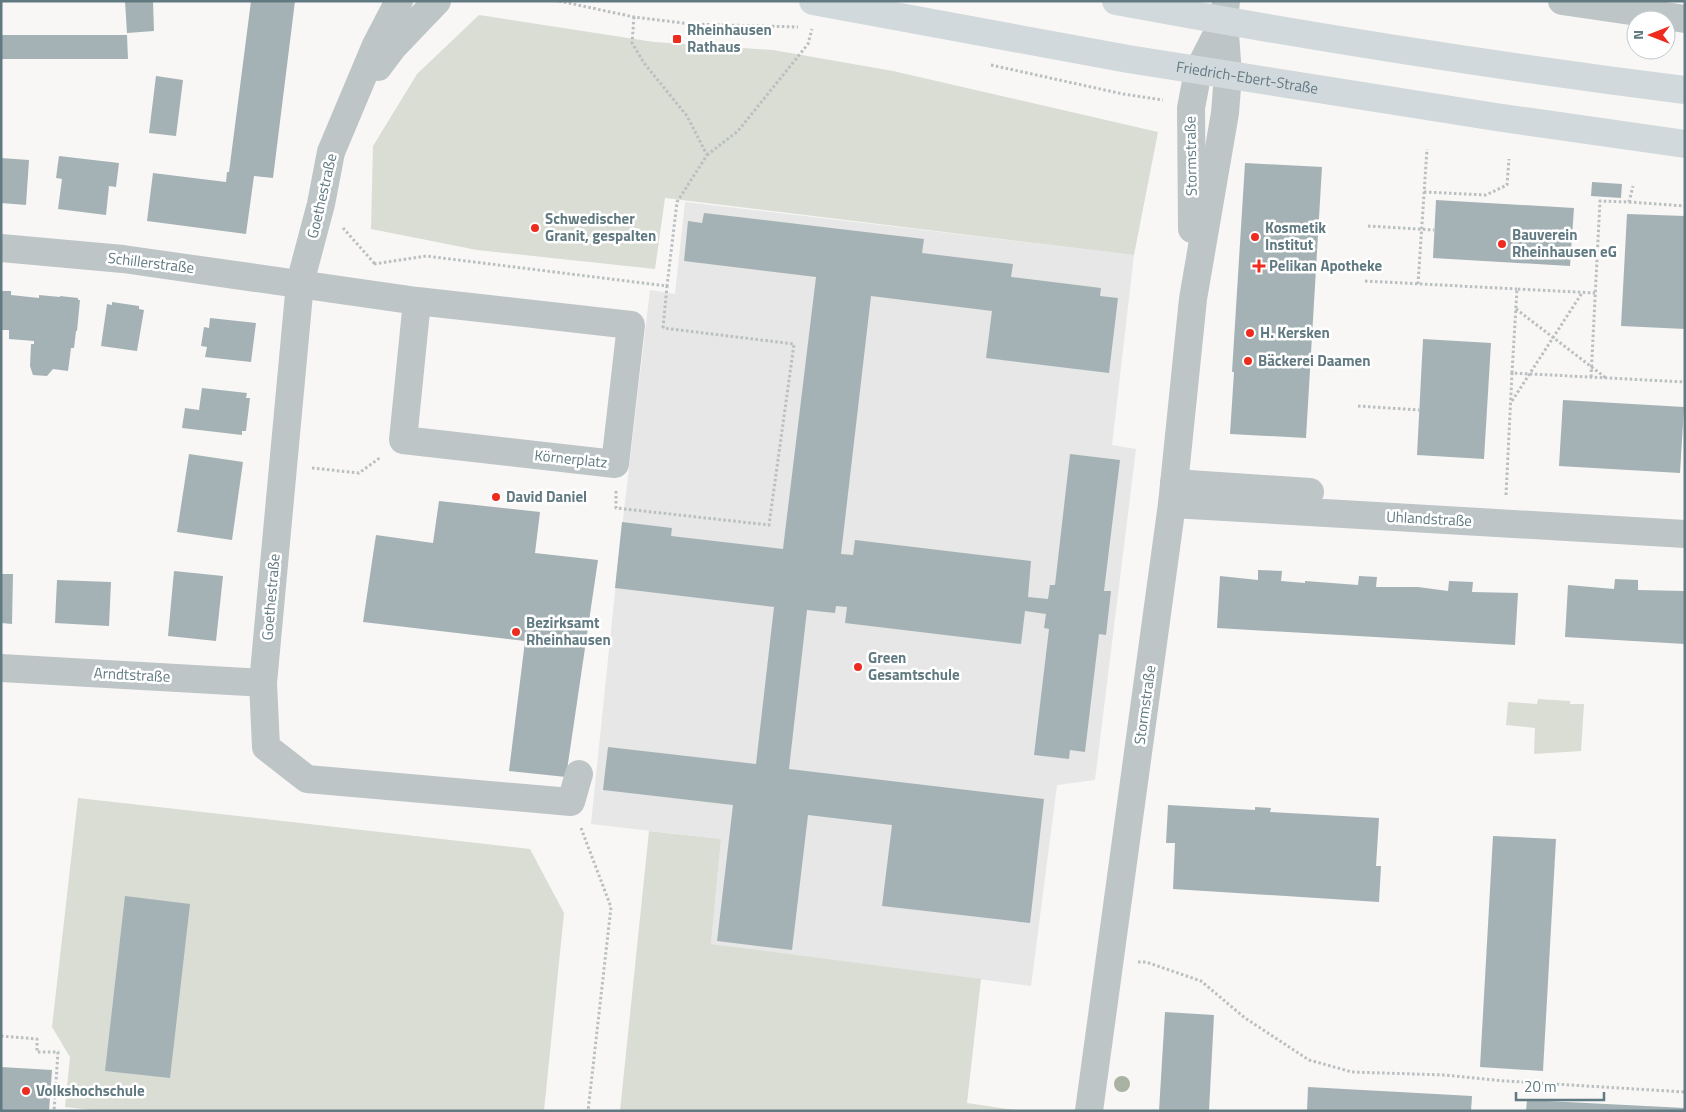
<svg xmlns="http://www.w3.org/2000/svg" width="1686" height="1112" font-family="'Titillium Web',sans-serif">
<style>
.built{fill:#e6e7e6}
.green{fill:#d9ddd4}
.building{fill:#a5b2b5}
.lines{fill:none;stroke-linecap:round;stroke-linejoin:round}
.path{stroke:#babfc1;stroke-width:3;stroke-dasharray:2.5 2.5;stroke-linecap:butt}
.minor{stroke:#bec5c7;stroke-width:28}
.major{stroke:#d2d9dc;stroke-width:28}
.tree{fill:#a9b2a3}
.poi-dot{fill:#ed2b1f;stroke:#fff;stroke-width:2}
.labels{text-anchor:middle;stroke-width:5;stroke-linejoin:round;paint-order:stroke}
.poi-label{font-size:15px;font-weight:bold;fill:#617a82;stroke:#fff;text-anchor:start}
.street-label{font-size:15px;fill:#617a82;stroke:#fff}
</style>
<rect width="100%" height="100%" fill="#f8f7f5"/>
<path class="built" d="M685,202l449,53 -22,190 24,4 -41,331 -38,5 -26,201 -320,-42 10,-105 -130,-15 28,-271 31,-263 25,4z"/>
<g class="green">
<path d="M479,15l175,27 119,8 120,21 265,61 -24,123 -469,-57 -10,71 -178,-19 -106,-21 2,-83 44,-72z"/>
<path d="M1538,699l32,2v3h14l-3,47 -47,3 1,-26 -29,-3 2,-23 29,2z"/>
<path d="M78,798l452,51 34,64 -20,198h-443l-36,-4 5,-50 -18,-30z"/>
<path d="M649,831l72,8 -10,105 270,35 -14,124 55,8h-402z"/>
</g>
<g class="building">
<path d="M125,1h28l1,30 -27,2z"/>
<path d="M251,1h44l-22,177 -19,-2 -8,58 -99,-13 6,-48 73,9 1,-10h2z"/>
<path d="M1,35h126l1,24h-127z"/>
<path d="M156,76l27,4 -7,56 -27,-3z"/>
<path d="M59,156l60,7 -3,24 -7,-1 -3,29 -48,-6 4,-30 -6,-1z"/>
<path d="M1,158l28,2 -3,45 -25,-2z"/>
<path d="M1245,163l77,4 -16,271 -76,-4 4,-62h-2z"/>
<path d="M1592,182l30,2 -1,14 -30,-2z"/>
<path d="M1436,200l138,8 -4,58 -137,-8z"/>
<path d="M704,213l220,26 -2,14 91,11 -2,13 90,11 -1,8 18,2 -9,75 -123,-15 6,-47 -121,-15 -30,258 12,1 2,-15 176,21 -3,36 20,2 2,-14h5l15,-131 50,6 -16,131h7l-5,44 -7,-1 -14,118 -15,-2 -1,9 -35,-4 15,-126 -5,-1 2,-14 -21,-3 -4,33 -176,-21 2,-16 -11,-1 -1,7 -28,-3 -18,159 255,30 -14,124 -148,-17 10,-81 -84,-10 -16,135 -75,-9 16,-136 -130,-15 5,-43 148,17 18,-157 -159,-19 7,-66 50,6 -1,8 112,13 33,-272 -132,-16 4,-40 14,2z"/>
<path d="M1627,214l58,2v113l-64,-3z"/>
<path d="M1,291h10v4l28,3v-3l21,2v-1l18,2v2h2l-3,31h-1l-2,17h-3l-3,23 -15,-2 -6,7 -14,-1 -3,-9 1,-22h3v-3l-25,-2v-9h-8z"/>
<path d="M112,302l27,4v3l5,1 -7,41 -36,-5 6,-42 5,1z"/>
<path d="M210,318l46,5 -5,39 -46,-5 2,-10 -6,-1 3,-19 5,1z"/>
<path d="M1423,339l68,4 -7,116 -67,-4z"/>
<path d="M202,388l45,5 -1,5h4l-4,33h-4v4l-60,-7 3,-20 14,2z"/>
<path d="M1563,400l121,7 -4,66 -121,-7z"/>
<path d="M189,454l54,8 -11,78 -55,-8z"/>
<path d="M439,501l101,11 -5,41 63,7 -32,217 -57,-6 16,-130 -162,-19 13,-87 57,8z"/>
<path d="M1258,570l24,1 -1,10 24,2v-2l53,4 1,-9 18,1 -1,10h42l30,4 1,-10 24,1 -1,10 46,1 -3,52 -298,-17 3,-52 38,4z"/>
<path d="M174,571l49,5 -7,65 -48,-5z"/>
<path d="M1,574h12l-1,50 -11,-1z"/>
<path d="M1615,579l23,1v10l47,1v53l-120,-7 3,-52 46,4z"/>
<path d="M57,580l54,2 -2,44 -54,-3z"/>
<path d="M1168,805l87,5v-3l16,1 -1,4 109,6 -3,48h5l-2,36 -206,-13 2,-46h-9z"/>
<path d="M1493,836l63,3 -13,232 -63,-4z"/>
<path d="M125,896l65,8 -20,174 -65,-7z"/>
<path d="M1165,1012l49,3 -5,96h-50z"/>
<path d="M1,1067l51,3 -3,41h-48z"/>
<path d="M1308,1087l164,9 -1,15h-164z"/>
<path d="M1527,1100l158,8v3h-159z"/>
</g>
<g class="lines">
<g class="path">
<path d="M559,1l75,16 57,7 107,3"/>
<path d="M991,65l132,29 40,6"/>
<path d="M707,155l31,-24 70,-87 4,-15"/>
<path d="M1424,192l62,3 21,-10 2,-26"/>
<path d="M1629,202l56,4"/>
<path d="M1368,226l66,4"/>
<path d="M343,228l32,36"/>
<path d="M374,264l52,-8 241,30 10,-84 30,-47 -20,-39 -43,-53 -12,-20 2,-26"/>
<path d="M1365,281l152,8"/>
<path d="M1418,284l9,-135"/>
<path d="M1516,309l90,69"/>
<path d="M663,328l4,-42"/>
<path d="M1512,373l5,-84 78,4"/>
<path d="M1591,377l9,-176 29,1 4,-16"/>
<path d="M1512,401l70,-108"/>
<path d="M1358,406l61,4"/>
<path d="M312,468l47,5 22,-16"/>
<path d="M616,491v17l153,17 25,-181 -131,-16"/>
<path d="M1506,495l6,-122 173,9"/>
<path d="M581,828l30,79 -23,204"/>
<path d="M1138,962h8l55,19 44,37 64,42 43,12 93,3 60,6 180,11"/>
<path d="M1,1036l36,3v13h21l-4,59"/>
</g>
<g class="minor">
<path d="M399,1l-23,44 -45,107 -10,52 -21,79 -37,400 3,64 41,32 264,23 8,-28"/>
<path d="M1562,1l123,18"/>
<path d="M378,67l15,-20 44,-46"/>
<path d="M1192,229l-1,-121 7,-37 26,-51"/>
<path d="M1,248l122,11 294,42 214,24 -16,139 -212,-24 14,-139"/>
<path d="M1174,483l136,9"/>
<path d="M1172,504l513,30"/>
<path d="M1,668l262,15"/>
<path d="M1089,1111l83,-607 21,-205 32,-186 3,-38 -4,-55 2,-19"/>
</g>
<g class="major">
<path id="s1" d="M813,1l315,58 368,58 189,27"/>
<path d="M1116,1c189,35 378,65 569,89"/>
</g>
</g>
<circle class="tree" cx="1122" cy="1084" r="8"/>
<g class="poi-dot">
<rect x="672" y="34" width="10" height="10" rx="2.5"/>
<circle cx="535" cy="228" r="5"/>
<circle cx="1255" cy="237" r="5"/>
<circle cx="1502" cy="244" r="5"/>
<path d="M1256.5 258.5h5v5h5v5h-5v5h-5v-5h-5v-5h5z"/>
<circle cx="1250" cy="333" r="5"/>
<circle cx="1248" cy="361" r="5"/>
<circle cx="496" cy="497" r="5"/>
<circle cx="516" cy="632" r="5"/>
<circle cx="858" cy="667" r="5"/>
<circle cx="26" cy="1091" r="5"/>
</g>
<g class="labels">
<g class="poi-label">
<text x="687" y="35">Rheinhausen<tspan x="687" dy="17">Rathaus</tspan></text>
<text x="545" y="224">Schwedischer<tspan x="545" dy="17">Granit, gespalten</tspan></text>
<text x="1265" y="233">Kosmetik<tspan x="1265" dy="17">Institut</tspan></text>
<text x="1512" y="240">Bauverein<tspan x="1512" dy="17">Rheinhausen eG</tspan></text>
<text x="1269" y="271">Pelikan Apotheke</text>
<text x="1260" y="338">H. Kersken</text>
<text x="1258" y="366">Bäckerei Daamen</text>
<text x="506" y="502">David Daniel</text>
<text x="526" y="628">Bezirksamt<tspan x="526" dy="17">Rheinhausen</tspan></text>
<text x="868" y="663">Green<tspan x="868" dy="17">Gesamtschule</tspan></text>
<text x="36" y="1096">Volkshochschule</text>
</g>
<g class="street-label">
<text dy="5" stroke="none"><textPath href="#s1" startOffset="441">Friedrich-Ebert-Straße</textPath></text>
<text transform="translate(1191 156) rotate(-91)" y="5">Stormstraße</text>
<text transform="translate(322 196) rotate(-77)" y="5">Goethestraße</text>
<text transform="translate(151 263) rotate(7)" y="5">Schillerstraße</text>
<text transform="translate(571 459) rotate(6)" y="5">Körnerplatz</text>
<text transform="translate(1429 519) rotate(3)" y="5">Uhlandstraße</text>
<text transform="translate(271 597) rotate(-85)" y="5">Goethestraße</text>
<text transform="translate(132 675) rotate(3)" y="5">Arndtstraße</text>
<text transform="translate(1145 705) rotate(-82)" y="5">Stormstraße</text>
</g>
</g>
<rect width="1686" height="1112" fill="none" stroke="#617a82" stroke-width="5"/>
<g transform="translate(1651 35) rotate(270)"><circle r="24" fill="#ffffff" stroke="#c0cacd"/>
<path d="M0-4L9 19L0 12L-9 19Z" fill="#ed2b1f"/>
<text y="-8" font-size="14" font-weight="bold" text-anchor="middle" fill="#617a82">N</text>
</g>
<path d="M1516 1092v8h88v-8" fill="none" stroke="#617a82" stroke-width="2.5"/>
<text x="1524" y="1092" font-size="15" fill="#617a82" stroke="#ffffff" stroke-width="4" paint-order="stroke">20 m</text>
</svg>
